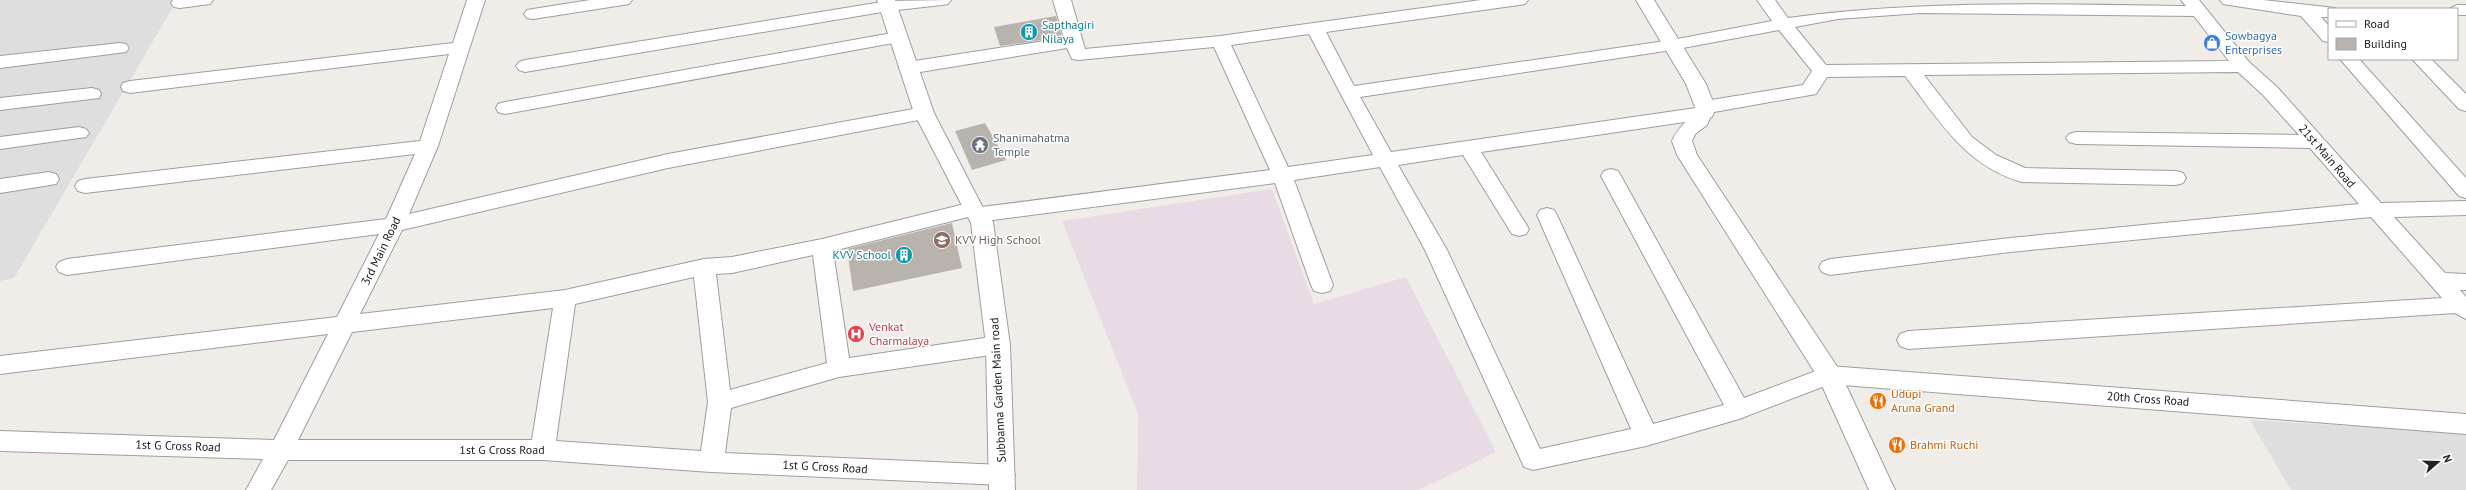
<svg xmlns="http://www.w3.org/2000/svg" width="2466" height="490" font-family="'PT Sans',sans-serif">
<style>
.residential{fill:#dedede}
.industrial{fill:#e8dbe6}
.building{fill:#b9b3ae}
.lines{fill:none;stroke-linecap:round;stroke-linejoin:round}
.minor-casing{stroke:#9e9e9e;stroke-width:2}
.tertiary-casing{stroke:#9e9e9e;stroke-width:2}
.minor{fill:#fff;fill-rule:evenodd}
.tertiary{fill:#fff;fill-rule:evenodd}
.labels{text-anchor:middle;stroke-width:3;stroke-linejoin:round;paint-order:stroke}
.culture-label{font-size:12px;fill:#0d838f;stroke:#fff;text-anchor:start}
.shop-label{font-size:12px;fill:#366cbe;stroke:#fff;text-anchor:start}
.worship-label{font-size:12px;fill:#5b616d;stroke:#fff;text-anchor:start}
.street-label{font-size:12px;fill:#212121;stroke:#fff}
.education-label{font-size:12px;fill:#785e54;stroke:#fff;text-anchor:start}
.health-label{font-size:12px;fill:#be3a42;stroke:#fff;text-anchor:start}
.food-label{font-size:12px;fill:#c56008;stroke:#fff;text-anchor:start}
</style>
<rect width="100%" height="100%" fill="#f0ede8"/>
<g class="residential">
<path d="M0,0h177l-163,278 -14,3z"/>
<path d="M2250,420l216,13v57h-175z"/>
</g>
<path class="industrial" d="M1272,189l42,115 92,-27 90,175 -77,38h-282l1,-76 -76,-193z"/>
<g class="building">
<path d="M1056,16l6,21 -62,9 -6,-19z"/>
<path d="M985,123l21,37 -34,10 -17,-39z"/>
<path d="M952,223l10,45 -109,23 -6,-42z"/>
</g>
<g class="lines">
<defs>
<g id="minor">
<path d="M173,0h40l-3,4 -30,4 -6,-1 -3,-4z"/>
<path d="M467,0h18l-47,146 -29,68 259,-60 256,-47 7,2 2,4 -2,4 -7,2 -256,49 -266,62 -42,84 205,-24 139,-31 28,-2 90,-18 151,-37 7,2 2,3 288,-37 -56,-123 -136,13 -6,-1 -5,-11 -159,26 -6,-2 -3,-4 3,-4 6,-2 156,-24 -11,-38h18l14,49 135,-13 261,-36h47l-3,4 -6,1 -193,27 28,54 318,-46 100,-19 -15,-21h18l13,18c130,-18 265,-14 398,-12l-5,-6h18l50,62 28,25 104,116 85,-2v14l-72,2 51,56 21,1v16h-6l6,7v22l-11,-6 -547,36 -8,-3 -3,-6 3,-6 8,-3 534,-33 -71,-81 -361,35 -180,23 -8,-3 -3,-5 3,-5 8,-3 180,-21 349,-34 -49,-56 -234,-4 -7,-2 -3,-4 3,-4 7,-2 223,3 -36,-40 -25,-23 -314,3 48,62 24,18 29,13 151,3 7,2 3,5 -3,5 -7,2 -154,-3c-57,-16 -83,-62 -117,-106l-78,1 -11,17 -102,18 -2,5 -7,2 -224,33 48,77 -3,5 -7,2 -7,-2 -49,-79 -65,10 49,85 93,199 91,-20 -94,-214 3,-5 7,-2 7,2 3,5 96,209 71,-19 -123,-229 3,-5 7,-2 7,2 3,5 123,222 85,-32 637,48v20l-636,-50 -91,35 -93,27 -113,24 -9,-3 -99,-217 -45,-83 -86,13 39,105 -3,6 -8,2 -8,-2 -3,-6 -36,-102 -298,39 -9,-5 -135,34 16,107 149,-22 8,3 3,6 -3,6 -8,3 -159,23 -108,31 -6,45 278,12 9,3 3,7 -3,7 -9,3 -292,-13 -168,-12h-255l-17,30h-25l17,-31 -263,-8v-20l274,9 54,-106 -328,40v-18l337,-39 42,-83 -312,41 -8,-3 -3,-5 3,-5 8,-3 319,-40 29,-65 -330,39 -7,-2 -3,-5 3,-5 7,-2 335,-38 29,-87 -319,39 -7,-2 -2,-4 2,-4 7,-2 323,-38zM1920,13l274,3 35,45 -403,4 -31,-38 43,-8zM1779,30l33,41 -9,14 -98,16 -7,2 -2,5 -305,44 -31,-55 312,-47zM1309,34l64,121 -85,12 -57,-122zM813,255l14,108 -97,27 -14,-116 16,-1zM694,277l14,125 -7,49 -145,-10 19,-137zM553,308l-21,132h-234l54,-108z"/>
<path d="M590,0h42l-3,4 -6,1 -90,14 -6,-1 -3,-4 3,-4 6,-1z"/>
<path d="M951,0l-3,4 -6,1 -54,6 -363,61 -6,-2 -3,-4 3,-4 6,-2 363,-59z"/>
<path d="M2220,0h43l72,8 -6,1v8h-8l8,9v16l-6,-1 -22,-25 -72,-11 -6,-1z"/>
<path d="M2457,5h9v10h-9v-6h-8z"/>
<path d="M898,32l6,1 3,4 -3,4 -399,73 -7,-2 -2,-4 2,-4 7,-2z"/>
<path d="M120,43l6,1 3,4 -3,4 -126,16v-12z"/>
<path d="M2340,59h19l107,119v20l-7,-2z"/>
<path d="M2412,59h19l35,35v17l-7,-2z"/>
<path d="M92,88l7,2 2,4 -2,4 -99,12v-12z"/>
<path d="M79,127l7,2 3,4 -3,4 -86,12v-12z"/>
<path d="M49,172l7,2 3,5 -3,5 -56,9v-14z"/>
</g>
<g id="tertiary">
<path d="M877,0h18l39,113 48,93 11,16 17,123 5,145h-26l-3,-145 -15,-122 -57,-110z"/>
<path d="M1636,0h18l52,84 9,23 -8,18 -12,9 -3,7 5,14 141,213 57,122h-26l-50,-111 -142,-224 -5,-14c7,-16 18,-20 23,-34l-9,-23z"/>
</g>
</defs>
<use href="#minor" class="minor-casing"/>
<use href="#tertiary" class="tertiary-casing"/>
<use href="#minor" class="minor"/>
<use href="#tertiary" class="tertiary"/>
</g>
<defs>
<symbol id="building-disc" viewBox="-11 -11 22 22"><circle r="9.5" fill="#0f9aa8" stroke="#fff"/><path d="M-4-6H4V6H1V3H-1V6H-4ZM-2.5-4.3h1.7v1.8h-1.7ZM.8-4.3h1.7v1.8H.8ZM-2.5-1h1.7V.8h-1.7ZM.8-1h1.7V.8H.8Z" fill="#fff"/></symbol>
<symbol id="shop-disc" viewBox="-11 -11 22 22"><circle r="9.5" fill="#3f7fe0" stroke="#fff"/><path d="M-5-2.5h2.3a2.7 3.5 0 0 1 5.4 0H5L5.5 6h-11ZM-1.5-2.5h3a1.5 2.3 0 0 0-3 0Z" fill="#fff"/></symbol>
<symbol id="temple-disc" viewBox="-11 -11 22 22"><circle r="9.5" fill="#6b7280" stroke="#fff"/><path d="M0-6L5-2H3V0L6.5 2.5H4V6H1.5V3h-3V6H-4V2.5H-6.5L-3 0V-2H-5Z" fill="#fff"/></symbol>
<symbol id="school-disc" viewBox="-11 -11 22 22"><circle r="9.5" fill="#8d6e63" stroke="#fff"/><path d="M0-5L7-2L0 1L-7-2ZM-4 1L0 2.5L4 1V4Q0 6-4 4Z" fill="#fff"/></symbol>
<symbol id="hospital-disc" viewBox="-11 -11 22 22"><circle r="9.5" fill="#e0444e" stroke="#fff"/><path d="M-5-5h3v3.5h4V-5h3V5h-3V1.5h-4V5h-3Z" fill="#fff"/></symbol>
<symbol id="restaurant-disc" viewBox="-11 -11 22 22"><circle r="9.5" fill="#e8710a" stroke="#fff"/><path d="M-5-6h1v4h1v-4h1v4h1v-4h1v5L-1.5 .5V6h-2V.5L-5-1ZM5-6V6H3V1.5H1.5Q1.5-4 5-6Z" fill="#fff"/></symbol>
</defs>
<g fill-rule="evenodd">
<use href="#building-disc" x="1019" y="22" width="20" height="20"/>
<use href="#shop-disc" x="2202" y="33" width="20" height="20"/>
<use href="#temple-disc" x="970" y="135" width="20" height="20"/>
<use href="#school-disc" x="932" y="230" width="20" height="20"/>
<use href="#building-disc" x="894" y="245" width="20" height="20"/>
<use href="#hospital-disc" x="846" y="324" width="20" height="20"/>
<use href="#restaurant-disc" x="1868" y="391" width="20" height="20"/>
<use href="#restaurant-disc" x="1887" y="435" width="20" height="20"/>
</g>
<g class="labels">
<g class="culture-label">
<text x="1042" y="29">Sapthagiri<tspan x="1042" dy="14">Nilaya</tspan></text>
<text x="891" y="259" text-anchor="end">KVV School</text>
</g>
<g class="shop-label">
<text x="2225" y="40">Sowbagya<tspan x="2225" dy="14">Enterprises</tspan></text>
</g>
<g class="worship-label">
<text x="993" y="142">Shanimahatma<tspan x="993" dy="14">Temple</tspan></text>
</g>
<g class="street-label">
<text transform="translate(2327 156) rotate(49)" y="4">21st Main Road</text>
<text transform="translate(381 251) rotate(-64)" y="4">3rd Main Road</text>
<text transform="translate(998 390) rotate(-93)" y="4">Subbanna Garden Main road</text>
<text transform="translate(2148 399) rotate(4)" y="4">20th Cross Road</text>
<text transform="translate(178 446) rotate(2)" y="4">1st G Cross Road</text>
<text x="502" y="454">1st G Cross Road</text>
<text transform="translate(825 467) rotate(3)" y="4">1st G Cross Road</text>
</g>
<g class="education-label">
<text x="955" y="244">KVV High School</text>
</g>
<g class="health-label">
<text x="869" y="331">Venkat<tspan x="869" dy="14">Charmalaya</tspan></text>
</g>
<g class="food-label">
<text x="1891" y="398">Udupi<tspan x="1891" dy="14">Aruna Grand</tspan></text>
<text x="1910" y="449">Brahmi Ruchi</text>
</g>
</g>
<rect x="2328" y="8" width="130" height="52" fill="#ffffff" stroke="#a6a6a6"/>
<rect x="2336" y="21" width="20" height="6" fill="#ffffff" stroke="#a6a6a6"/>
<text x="2364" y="28" font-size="12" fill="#212121">Road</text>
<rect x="2336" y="38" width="20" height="12" fill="#b9b3ae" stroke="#a6a6a6"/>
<text x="2364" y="48" font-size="12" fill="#212121">Building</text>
<g transform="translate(2438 462) rotate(70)" stroke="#ffffff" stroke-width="3" paint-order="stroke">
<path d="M0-3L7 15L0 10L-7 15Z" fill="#212121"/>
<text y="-6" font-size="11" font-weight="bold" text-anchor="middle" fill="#212121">N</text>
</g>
</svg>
